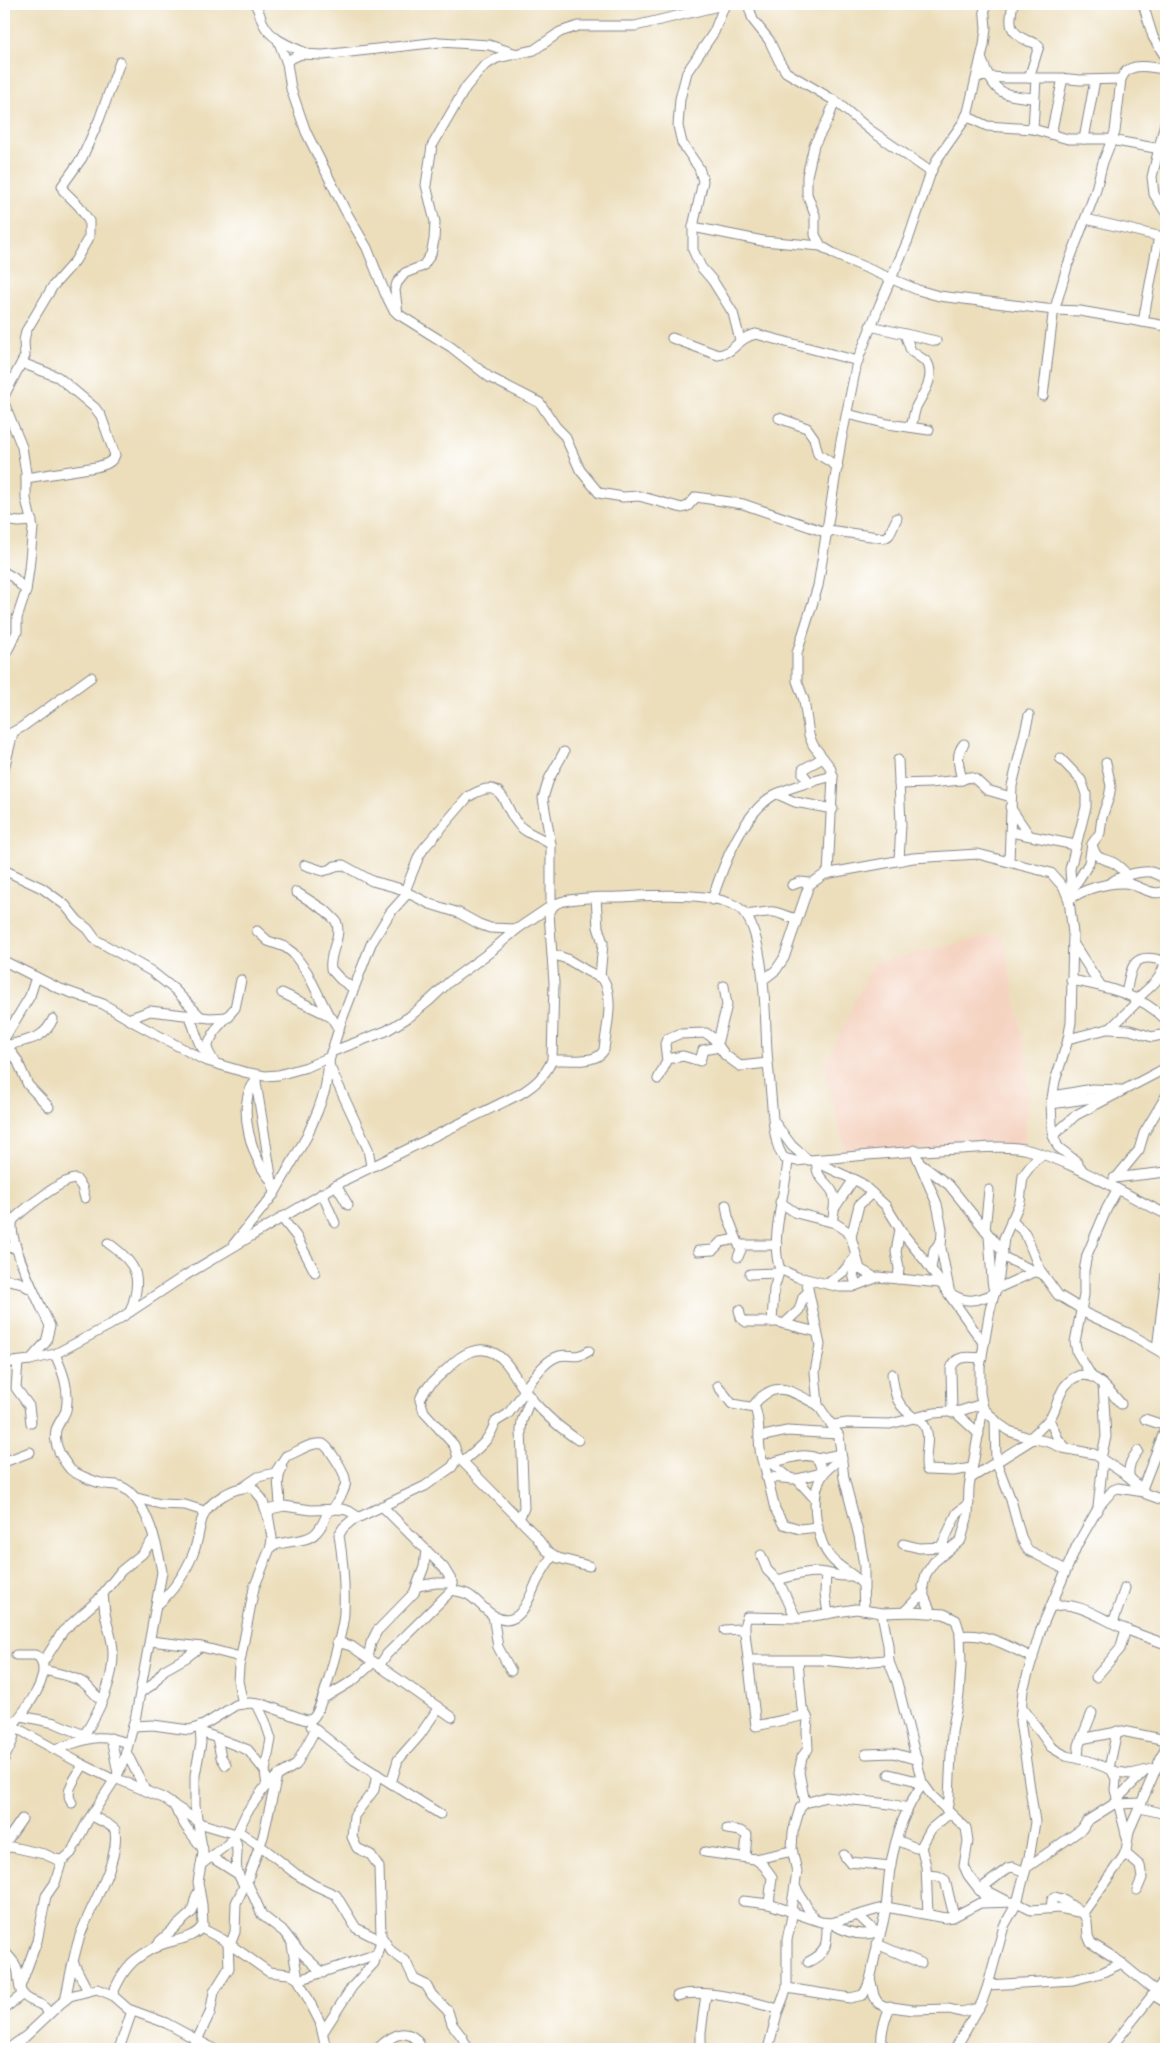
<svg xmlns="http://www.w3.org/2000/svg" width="1170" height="2053" font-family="'Playpen Sans',sans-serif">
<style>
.built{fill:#f5d3c1}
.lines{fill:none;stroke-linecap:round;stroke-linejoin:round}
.minor-casing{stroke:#84868c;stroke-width:11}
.minor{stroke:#fff;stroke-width:9}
</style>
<rect width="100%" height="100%" fill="#fff"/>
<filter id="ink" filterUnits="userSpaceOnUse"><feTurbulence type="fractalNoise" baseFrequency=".02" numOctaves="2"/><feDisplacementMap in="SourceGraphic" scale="10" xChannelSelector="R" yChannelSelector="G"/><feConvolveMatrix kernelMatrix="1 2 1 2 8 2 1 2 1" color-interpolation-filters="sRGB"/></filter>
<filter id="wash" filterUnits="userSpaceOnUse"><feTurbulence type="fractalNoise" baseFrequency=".0096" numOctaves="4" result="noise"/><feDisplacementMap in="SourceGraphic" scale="20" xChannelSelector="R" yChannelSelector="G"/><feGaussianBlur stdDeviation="1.12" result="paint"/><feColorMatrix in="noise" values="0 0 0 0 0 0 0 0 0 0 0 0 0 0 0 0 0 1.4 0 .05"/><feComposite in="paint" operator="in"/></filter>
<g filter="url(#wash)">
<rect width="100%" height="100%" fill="#ecdebb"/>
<path class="built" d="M1002,933l26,129 -3,84 -180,6 -21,-85 49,-104z"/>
</g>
<g filter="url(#ink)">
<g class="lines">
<defs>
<g id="minor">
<path d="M255,4c4,6 5,13 8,19 8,17 27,23 43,30"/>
<path d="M725,4l-11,28 -27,40 -7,27 -2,27 4,17 17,25 4,13 -10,46v23l8,17 12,14 20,32 7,27"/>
<path d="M748,4l5,16 16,20 10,21 7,11 49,29 35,29 61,42"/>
<path d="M1013,4c-4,19 -5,28 15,37 5,1 8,2 11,5l-10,32"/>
<path d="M1143,4l10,33 13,21"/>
<path d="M278,40l9,23 4,26 15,43 39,78 22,38 18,45 8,16 5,5 53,33 38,30 51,26 16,24 9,9 15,34 19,23 24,4 16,-1 43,12 6,-2 8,-9 47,7 85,29"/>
<path d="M981,58c14,34 16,37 53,40"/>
<path d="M286,61l15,-7 22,1 117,-13 49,3 28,9"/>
<path d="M977,76l28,2h54l21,2 41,-1"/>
<path d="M835,101l-7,18 -14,26 -7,31v18l8,21v20l6,11 15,9 56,24 26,11 21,6 115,14 26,1 86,15"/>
<path d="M966,116l21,10 46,3 35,10h37l61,11"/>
<path d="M1166,119l-14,58 2,17 12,19"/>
<path d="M1033,129l3,-51"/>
<path d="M1051,134l12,-56"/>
<path d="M1084,139l11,-59"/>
<path d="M1086,219l80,19"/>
<path d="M693,227l70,14 58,5"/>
<path d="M398,314l-3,-24 2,-7 8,-10 18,-7 8,-12 3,-14 1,-18 -9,-37 6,-39 34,-59 18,-21 13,-8 37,-8 26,-18 18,-6h57l92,-22"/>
<path d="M1143,322l16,-86"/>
<path d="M870,326l66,15"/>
<path d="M905,334l6,17 16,11c9,16 -4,31 -11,45 -2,6 -3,13 -5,20"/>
<path d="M672,338l46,17c17,-2 19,-17 38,-21l102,27"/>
<path d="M22,363l36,14 37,31 6,8 14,39c-3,8 -11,10 -19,12l-70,11"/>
<path d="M4,396l21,-40 -1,-15 2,-10 27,-45 22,-25 14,-24v-16l-10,-15 -16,-16 -1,-4 20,-28 17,-38 21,-58"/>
<path d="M1043,396l10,-81 14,-48 28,-74 8,-31 12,-30 6,-53c8,-19 28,-11 45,-10"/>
<path d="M4,403l18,44 4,26v26l7,29 -4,41 -3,22 -9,27v14l-13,25"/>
<path d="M847,414l41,10 41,6"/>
<path d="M779,418l28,10 7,10 4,16 20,13"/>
<path d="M4,520l15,2 13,-1"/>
<path d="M828,530l57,8 4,-3 8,-17"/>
<path d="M4,572l10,6 12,13"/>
<path d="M4,737l18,-10 69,-50"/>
<path d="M1060,758l21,22 5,14v13l-16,62 2,29"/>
<path d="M898,760l3,64 -2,37"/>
<path d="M4,769l9,-36"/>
<path d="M962,780c-3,-12 -7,-27 2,-36"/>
<path d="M810,783l-7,-9v-5l20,-11"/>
<path d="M899,784l31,-1 31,-3 8,-3 6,2 12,11 24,7"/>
<path d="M777,794l18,8 38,7"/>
<path d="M1010,807l19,28"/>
<path d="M1011,832l64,13"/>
<path d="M551,845l-8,-47 6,-19 15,-27"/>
<path d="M1092,845c5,15 7,12 20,17 7,3 12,9 16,14"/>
<path d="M1009,861l3,-75 17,-71"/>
<path d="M305,865l18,6 8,-2 4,-3 8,-1 29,16 26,7 32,16 29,9 20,11 11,4 27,1"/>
<path d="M4,870l38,18 23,17 12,15 11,9 8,11 55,31 23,18 27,28"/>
<path d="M828,874l5,-98 -3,-9 -17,-22 -4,-10 -5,-35 -7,-19v-28l21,-67 23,-145 16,-79 23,-58 28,-64 23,-68 7,-14 26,-37 4,-9 16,-67 2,-17 -2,-24"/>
<path d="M1111,883c6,-7 30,-12 40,-11 5,1 10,4 15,7"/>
<path d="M792,885l8,-3 11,1"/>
<path d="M405,891l14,-35 5,-8 44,-51c40,-25 33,13 53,30 8,8 21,10 30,18v65"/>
<path d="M296,892l30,19 10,10c7,16 -8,32 -5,48l9,10 14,10"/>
<path d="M1071,892l18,-29 3,-19 8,-11 2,-16 7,-20 2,-11 -5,-23"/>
<path d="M596,898l2,29 5,16 -3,34"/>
<path d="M712,900c11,-34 30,-86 62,-105 18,-9 40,-14 59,-19"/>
<path d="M1069,900c14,-11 39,-18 56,-17 13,1 30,16 41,7"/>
<path d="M747,915c8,-1 20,-4 27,-3 9,1 14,7 23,6"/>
<path d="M257,931l11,10 17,6 8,6 14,19 22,44"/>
<path d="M1073,943l28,43"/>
<path d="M552,954l15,5 20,12 16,8c12,19 3,49 1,71 -8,15 -37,9 -52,10"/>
<path d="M4,961l54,27 45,16 34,20 67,36 40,12 21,4 13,-1 29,-8 23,-10"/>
<path d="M763,980l13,-10 8,-12 25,-73 16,-11 88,-16 65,-4 73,19 13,15 5,12 4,34 -2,88 -3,18 -13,41 -4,23 1,20 2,14 4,9 18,14 7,10"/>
<path d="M1071,980c34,6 71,15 95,40"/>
<path d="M282,993l44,21 6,4 7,12"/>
<path d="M1126,994c5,-28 7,-44 40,-32"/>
<path d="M1136,1000c15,-15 25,-18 30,-41"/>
<path d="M188,1015c9,13 7,31 21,39"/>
<path d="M128,1019l22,-8 60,7 19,-1"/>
<path d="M1109,1029l21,1 22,7 14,-3"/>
<path d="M4,1039l26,-43 6,-19"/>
<path d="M1068,1039l43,-11 27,-27"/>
<path d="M717,1044l10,-39 -3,-19"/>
<path d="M7,1046l10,14 11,25 21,22"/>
<path d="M4,1047c21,-9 38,-4 49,-28"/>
<path d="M331,1052l55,-21 23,-14 21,-17 19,-18 41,-30 27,-23 34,-23"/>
<path d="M667,1059l16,-3 17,5 3,-11 16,-3"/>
<path d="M214,1062l-7,-13 2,-7 8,-14 18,-20 6,-28"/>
<path d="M329,1065l39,84 3,17"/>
<path d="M255,1076l19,118"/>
<path d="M658,1079l9,-18 -2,-17 2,-5 12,-5 27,-1 7,5 12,17 15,11 28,-3"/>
<path d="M256,1081c-22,22 -3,83 17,101"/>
<path d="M1053,1096l39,-7 29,1"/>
<path d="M1051,1104l55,-8"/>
<path d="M775,1123l17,23 16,14"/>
<path d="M1053,1136l23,-21 90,-47"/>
<path d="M914,1150l23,54 5,25 -1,19 9,46"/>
<path d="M788,1160c-2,31 -19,79 -8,109l17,8 43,10h12l26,-10 62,6"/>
<path d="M812,1160l49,23 25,23 18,29 22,27 58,82"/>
<path d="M817,1162c-2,16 10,19 16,31 3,9 1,20 -1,29"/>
<path d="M922,1165l27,20 54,67"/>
<path d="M1114,1178l52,-6"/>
<path d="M1116,1178l23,-28 5,-17 22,-37"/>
<path d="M336,1185l12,20"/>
<path d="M322,1193l13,30"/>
<path d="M780,1202l16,11 39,10 12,8 4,6 9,32 12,7 1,3"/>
<path d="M726,1205l2,12 12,31"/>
<path d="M4,1206l7,18"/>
<path d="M834,1209l20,-30"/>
<path d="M281,1217l15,19 19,36"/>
<path d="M1011,1220l14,13 15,37 18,25 20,12 7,6 43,20 38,22"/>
<path d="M985,1230l4,-40"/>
<path d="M989,1236l3,44 1,7 3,2 40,-18"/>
<path d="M851,1237l8,-32 13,-12"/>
<path d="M108,1243c30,21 35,35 22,69"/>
<path d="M233,1245l41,-51 33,-58 11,-26 7,-20 5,-33 11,-35 30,-78 19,-31 18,-20"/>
<path d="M4,1248l12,-1"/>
<path d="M698,1251l15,-1 8,-8 15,-3"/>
<path d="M738,1257l5,-12h34"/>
<path d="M1003,1257l36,16"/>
<path d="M931,1269l3,-19 7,-9"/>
<path d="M750,1274l28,-1"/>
<path d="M4,1279l15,3 13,8"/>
<path d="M806,1279l14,66 -5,27 3,33 21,31 5,42 15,58 5,29v25"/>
<path d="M898,1279l1,-11 -3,-16 4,-23"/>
<path d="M827,1284l16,-12 13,-16"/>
<path d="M856,1285l-3,-11 4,-12"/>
<path d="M950,1293c15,11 28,8 45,0"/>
<path d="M739,1310l2,8 5,4h31l40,10"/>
<path d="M772,1322l2,-33 6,-20"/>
<path d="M784,1324l15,-14 4,-13 5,-5"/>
<path d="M1157,1349l9,-75"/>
<path d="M30,1360l16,-18 4,-16c-9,-20 -44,-87 -37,-106 10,-10 50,-42 63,-41l6,8 3,11"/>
<path d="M18,1362l-2,26 13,18 2,17"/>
<path d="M4,1363l26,-3 25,-6 55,-29 76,-50 161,-96 173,-85c15,-9 25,-18 32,-34l2,-77 -5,-70c2,-3 3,-7 7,-9 9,-6 47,-7 60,-7 32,-1 96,-7 123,11 27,18 26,112 28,143 1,15 3,30 4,45 2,17 2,49 13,62l12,3c54,-4 109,-10 163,-12 21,-1 45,-4 65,0 48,11 97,44 142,65"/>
<path d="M892,1374c3,23 4,31 24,45"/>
<path d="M1092,1377l-15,-25 -2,-10 9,-47v-24l3,-16 20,-47 10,-18"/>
<path d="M718,1386l14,18 23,4c7,17 1,37 8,55l3,1c12,-2 43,-15 52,-4 3,5 3,11 4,16"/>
<path d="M524,1389c10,-10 19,-28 35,-33 12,-3 16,4 30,-5"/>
<path d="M753,1406c22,-29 39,-14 65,-1"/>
<path d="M983,1408l16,16 10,7 17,6 23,5 14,6 31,6 35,23 17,17 14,5h6"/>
<path d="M955,1412l24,22"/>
<path d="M952,1413l-1,-44c4,-15 19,-12 31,-11"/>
<path d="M918,1418c18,14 4,35 9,52l26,1 19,-3"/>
<path d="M1049,1419l9,20 8,9"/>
<path d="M1145,1419l21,7"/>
<path d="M995,1421l1,40 15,39 10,37 7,13 38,20"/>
<path d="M833,1425l14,-2 43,1 44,-11 26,-2 22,-7"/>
<path d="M759,1437l28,-6 51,3"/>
<path d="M1030,1438c8,-7 16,-14 22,-23 5,-9 7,-21 13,-29 21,-26 41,0 56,18"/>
<path d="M458,1457l77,78 11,15 12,8 31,8"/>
<path d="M842,1458c-7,5 -15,10 -20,18 -13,20 -6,68 11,84 8,9 23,15 30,25l1,25"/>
<path d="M1101,1458l5,-21 -3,-53"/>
<path d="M817,1459l24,-5"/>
<path d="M463,1461c14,-12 27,-20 32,-39l13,-8 14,-19 2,-5"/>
<path d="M4,1462l26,-10"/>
<path d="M764,1463l11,46 8,15 17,5 18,-2"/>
<path d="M771,1463l20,16"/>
<path d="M766,1477l31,2 24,-6"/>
<path d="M1129,1477c-1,-11 2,-18 9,-26"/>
<path d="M971,1478l62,-39"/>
<path d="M797,1479l18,20"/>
<path d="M242,1488l16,-11 17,-4 11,-17c13,-4 23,-14 37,-12 6,4 9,10 13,16 16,23 10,28 -4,50"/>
<path d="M1142,1489l24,-62"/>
<path d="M137,1498l23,6 25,1 19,6"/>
<path d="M279,1506c3,-16 -5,-20 3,-38"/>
<path d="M1098,1507l5,-47"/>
<path d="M519,1519l5,-11 -3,-78 1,-9 9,-24"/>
<path d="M903,1544l16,4 26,-1"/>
<path d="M271,1546c31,-10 44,2 57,-35"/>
<path d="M941,1547l16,-34 12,-10"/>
<path d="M761,1555l6,15 12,12 17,36"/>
<path d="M826,1573l-1,20 3,21"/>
<path d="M778,1580c12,-4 26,-8 39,-8 12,1 23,5 35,4"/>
<path d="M417,1586l19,-3h17"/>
<path d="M452,1590c4,1 10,2 15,4 10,5 17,16 27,22 25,15 35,-17 43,-35 5,-9 10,-18 16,-26"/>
<path d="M157,1605c16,-14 28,-31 36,-51 11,-28 1,-41 31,-59 9,-5 18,-9 29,-7l9,11 6,18"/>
<path d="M1051,1607c24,-8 49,11 70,20 15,7 30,12 45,17"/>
<path d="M904,1612l20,-20"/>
<path d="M931,1612l-7,-16 -1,-10 3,-12 8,-12 27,-22 7,-25 1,-28 14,-79 -3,-15v-26l10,-57 9,-34 5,-38 16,-36 3,-26 12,-16 7,-5"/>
<path d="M882,1613l6,32 1,17"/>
<path d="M493,1615l5,32 13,24"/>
<path d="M1113,1623l12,-35"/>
<path d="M725,1630l14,-1 6,4 11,93 50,-11"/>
<path d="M745,1633v-10l2,-6 54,1 55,-9 26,4 30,-1 32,2 12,6 4,13 1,32 -2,30 -7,37 -3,66 -2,12"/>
<path d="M960,1636c27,-4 49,11 73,22"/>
<path d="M150,1641l52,6 38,10"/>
<path d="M337,1642l14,4 101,71"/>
<path d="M368,1658l3,-15 6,-12 37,-38 10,-26 2,-17"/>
<path d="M748,1660h74l29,3 34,-3 4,2 8,20 25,100 10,14 34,32 2,13 -4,25 4,9 21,27"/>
<path d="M798,1661l4,47 6,11 -1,12 1,18 -6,8 -3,15 6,31"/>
<path d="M42,1664l21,-33 35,-31 23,-29 21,-17 12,-16"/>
<path d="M379,1666l8,-12 65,-64 1,-7 -9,-15 -62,-62"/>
<path d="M43,1670c14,3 30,6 42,14 6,5 10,12 17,16"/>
<path d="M1096,1677l24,-28 6,-20"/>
<path d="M141,1692l11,-7 12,-15 23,-13 13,-10"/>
<path d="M324,1698l30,-18 20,-18"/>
<path d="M243,1704l-5,-23 1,-14 15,-79 17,-42 1,-8 -4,-24 3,-5 13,-3 27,4 31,-1 7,2 9,6"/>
<path d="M257,1704l8,17 6,18 -6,32 2,15"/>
<path d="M1022,1707l29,40 15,9 23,5 28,11 14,2 25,-6"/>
<path d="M21,1716l34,7 34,14"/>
<path d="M4,1721l72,40 38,19"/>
<path d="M12,1726c12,-14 42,-51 27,-69l-4,-2h-19"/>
<path d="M133,1726l20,-1 36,5 13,-4 34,-21 14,-2 15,2 38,14c4,1 7,2 10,-1 9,-7 31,-92 31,-106 1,-25 -1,-52 -5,-77l4,-7 8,-7 74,-35 27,-19 6,-10 -4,-12 -30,-33 -4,-12c4,-13 20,-24 30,-34 11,-11 28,-22 44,-13 14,7 20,23 29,35 15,21 34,38 55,52"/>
<path d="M311,1726l43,34 86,54"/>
<path d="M201,1732l16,6 4,19 5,8"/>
<path d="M84,1735c15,-23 30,-55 29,-83 0,-12 -5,-23 -7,-34 -2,-8 -2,-16 -3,-24"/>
<path d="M111,1738l7,35"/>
<path d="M217,1738l31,12 17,21"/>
<path d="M1081,1739l41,-8 44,9"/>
<path d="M55,1749c32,-9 40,-17 73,-6"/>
<path d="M126,1752l19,37"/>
<path d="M866,1754l27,-1 25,7"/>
<path d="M4,1759l9,-19 2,-13"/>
<path d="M1078,1759l1,-14 13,-32"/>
<path d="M1109,1768l8,-37"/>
<path d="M1111,1769l5,10 -1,11 12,48"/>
<path d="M377,1774l-3,16 -20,26 -2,21 5,11 14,7 8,12 2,69 10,15 15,11 8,17 12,6 6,10 16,16 4,13 10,13 6,12"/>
<path d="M889,1774l24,6 8,6"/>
<path d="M115,1778l48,20 35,23"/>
<path d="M391,1783l7,-23 22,-25 19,-28"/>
<path d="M1117,1799l27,-27"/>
<path d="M72,1803c-9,-12 5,-26 11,-38"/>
<path d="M173,1804l13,23 17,22"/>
<path d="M1118,1804l24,-1"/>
<path d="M1140,1808l26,6"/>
<path d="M199,1823l37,11"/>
<path d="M727,1829l13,2 7,4 -2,22"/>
<path d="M238,1831l28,19 30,24 18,11 22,10 20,33 28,14"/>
<path d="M234,1837c9,20 -6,26 11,49"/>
<path d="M897,1840l19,8 5,-1 10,-18 19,-16"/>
<path d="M4,1845l18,-26"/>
<path d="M921,1847l5,19 2,48"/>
<path d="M4,1848l8,-1 32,7 14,6 6,-1 7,-6 16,-31 30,-46 7,-16 12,-45 26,-143c-4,-25 -17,-81 -46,-87 -5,-1 -10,0 -15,-2 -6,-1 -28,-10 -31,-14 -8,-10 -17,-25 -14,-39 2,-7 8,-13 10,-20 4,-20 -3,-38 -11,-56"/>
<path d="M705,1852l50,7 37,-8"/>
<path d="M1125,1853l15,13 2,12 -5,12"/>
<path d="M844,1855l5,7 42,4"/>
<path d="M211,1857l27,17"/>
<path d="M755,1859l9,7 8,11 -3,27"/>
<path d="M202,1864l27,-21 9,-12 9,-19 18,-25 11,-10 20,-12 19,-35"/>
<path d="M1026,1868l56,-39 5,-8 30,-19"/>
<path d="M927,1875l11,1 7,4 9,36"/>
<path d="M247,1882l15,33 22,17 14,18 25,23"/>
<path d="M796,1888l18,31"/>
<path d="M982,1888l25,13"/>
<path d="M979,1890l29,-22 5,-1 12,5"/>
<path d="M743,1901l26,3 52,18 10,1 55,-16 60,11 7,-1 27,-14 37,-1"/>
<path d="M1017,1903l14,7 28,-2 24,5 4,8 1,15 3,7 24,15 42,34"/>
<path d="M1051,1909l1,-9 3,-3 7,2 16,11"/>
<path d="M791,1910l6,-38 -5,-23 1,-17 7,-24 5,-5 21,-6 64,7 18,4"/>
<path d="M1083,1913l40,-56 3,-6 3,-20 37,-85"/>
<path d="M859,1916l20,19"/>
<path d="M831,1923c14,9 30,14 46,9"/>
<path d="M201,1928l21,11 47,33 20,2 9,5 22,43 6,27"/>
<path d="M877,1944l44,19"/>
<path d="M230,1945l5,-13 1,-29 12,-25 15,-41 14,-61"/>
<path d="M292,1945l6,34"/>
<path d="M157,1947l3,-6 32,-29 4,-16 3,-5"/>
<path d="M4,1950c3,5 9,10 12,16 4,8 1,18 6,27 8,12 20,6 27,21"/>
<path d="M808,1962c20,-9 19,-19 19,-39"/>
<path d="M74,1964l14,27"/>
<path d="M299,1980l78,-26"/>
<path d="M871,1982l3,14 4,7 6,3 29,4 36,-1 12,3 18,-4"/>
<path d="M988,1985l85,-5 28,-7 21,-10"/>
<path d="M20,1987l17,-46 9,-45 9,-13 7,-23"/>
<path d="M787,1988l63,10 13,-3c9,-13 9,-28 13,-43 3,-15 8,-30 10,-45 2,-13 2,-26 4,-38 5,-30 14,-61 33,-85"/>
<path d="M112,1995c6,-13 12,-26 23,-35 9,-7 21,-14 31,-17 14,-4 29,-5 37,-18l-1,-20 -4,-23 5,-29 -8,-47v-31l6,-32 -1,-17"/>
<path d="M1153,1995l13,8"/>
<path d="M677,1996c24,-9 77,6 101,13"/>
<path d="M65,2000c5,-21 8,-44 15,-64 11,-32 40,-74 35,-106 -6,-7 -16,-9 -23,-15"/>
<path d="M4,2009l19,-15"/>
<path d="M323,2032l29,-45 22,-24 7,-22"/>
<path d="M197,2040l13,-27 4,-21 15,-24 -1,-25"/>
<path d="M8,2049l18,-13 34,-32 10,-8 27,-7 15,6 16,14 38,14 48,26"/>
<path d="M119,2049l13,-38"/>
<path d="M190,2049l7,-9"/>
<path d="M377,2049c16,-15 33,-25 45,0"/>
<path d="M701,2049v-17l5,-38"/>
<path d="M768,2049l9,-35 10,-26v-48l6,-29"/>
<path d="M883,2049c-4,-14 2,-29 7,-43"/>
<path d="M955,2049l27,-47 6,-17 16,-59 13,-23 13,-50 5,-31 -15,-101 3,-31 18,-61 36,-84 23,-40 13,-15 5,-2 26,4"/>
<path d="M1110,2049l56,-71"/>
</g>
</defs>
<use href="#minor" class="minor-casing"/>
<use href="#minor" class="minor"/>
</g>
</g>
<rect width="1170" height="2053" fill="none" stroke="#fff" stroke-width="20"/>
</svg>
